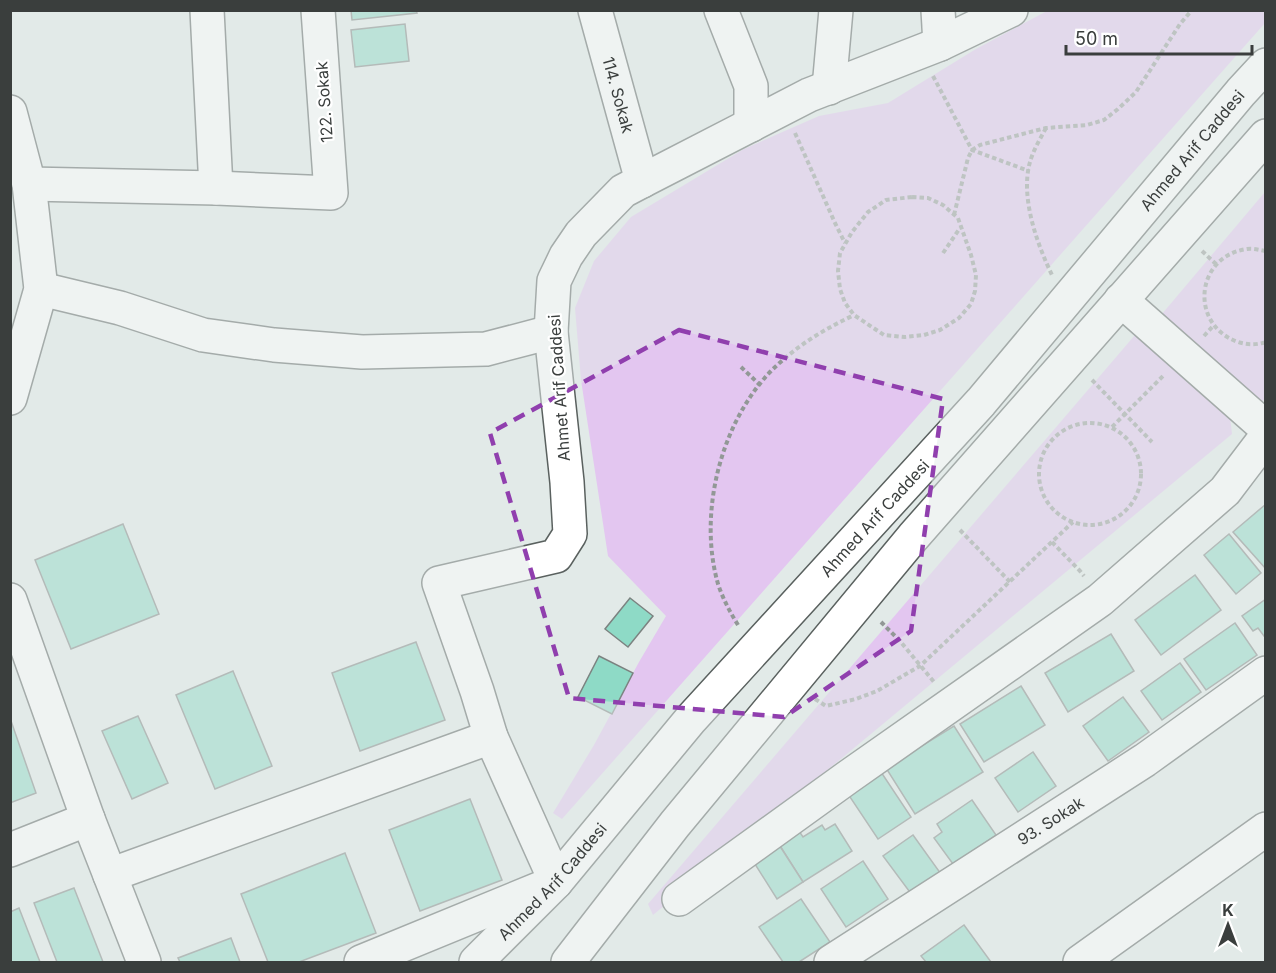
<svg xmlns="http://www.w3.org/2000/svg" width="1276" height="973" font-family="Inter,sans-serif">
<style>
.green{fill:#e3c6f0}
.building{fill:#8edac6;stroke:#7c8381;stroke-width:1.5}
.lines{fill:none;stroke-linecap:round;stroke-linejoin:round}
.minor-casing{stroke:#5a615f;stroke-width:36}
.path{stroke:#929896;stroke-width:4;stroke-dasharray:4.5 3;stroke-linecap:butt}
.minor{stroke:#fff;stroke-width:33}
.marked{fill:none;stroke:#903fae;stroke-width:4.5;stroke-dasharray:12 8;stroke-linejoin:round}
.labels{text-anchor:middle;stroke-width:4.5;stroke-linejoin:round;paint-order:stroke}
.street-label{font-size:16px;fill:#3a3e3d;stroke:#fff}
</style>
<rect width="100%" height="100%" fill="#e2eae8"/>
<g class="green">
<path d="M1047,11h218v12l-703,796 -9,-6 41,-68 45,-83 27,-46 -58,-60 -27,-176 -6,-72 19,-47 37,-44 113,-68 75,-33 69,-13 88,-54z"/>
<path d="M1265,192l1,205 -7,8 -97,-91z"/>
<path d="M1135,335l95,82 2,17 -579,481 -5,-11z"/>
</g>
<g class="building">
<path d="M351,10h65l1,3 -65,7z"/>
<path d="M405,24l4,37 -54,6 -4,-37z"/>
<path d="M1266,504v65l-33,-37z"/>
<path d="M123,524l36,90 -88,35 -36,-89z"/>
<path d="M1229,534l32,39 -25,21 -32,-39z"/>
<path d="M1195,575l26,35 -60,45 -26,-35z"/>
<path d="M630,598l23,18 -25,31 -23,-18z"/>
<path d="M1266,599v36l-2,1 -6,-8 -5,3 -11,-15z"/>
<path d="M1235,623l22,32 -51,35 -22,-31z"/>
<path d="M1111,634l23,37 -66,41 -23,-39z"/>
<path d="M416,642l29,78 -85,31 -28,-78z"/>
<path d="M599,656l34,17 -21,41 -34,-17z"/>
<path d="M1180,663l21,29 -39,28 -21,-29z"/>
<path d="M233,671l39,95 -57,23 -39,-94z"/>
<path d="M1021,686l24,39 -61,37 -24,-38z"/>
<path d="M1123,697l26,35 -41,29 -25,-35z"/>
<path d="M138,716l30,67 -36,16 -30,-68z"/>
<path d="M10,718l26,75 -26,10z"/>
<path d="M954,726l29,46 -68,42 -29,-46z"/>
<path d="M1033,752l23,34 -38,26 -23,-34z"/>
<path d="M881,772l30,45 -33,22 -30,-45z"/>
<path d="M470,799l32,81 -82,31 -31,-81z"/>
<path d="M972,800l24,35 -43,29 -19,-26 8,-6 -5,-8z"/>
<path d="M835,824l17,27 -49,31 -26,-41 20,-13 6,9 19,-12 3,5z"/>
<path d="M913,835l28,39 -29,21 -29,-39z"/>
<path d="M774,837l29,45 -26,17 -29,-46z"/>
<path d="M345,853l31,80 -77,29h-31l-27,-68z"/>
<path d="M863,861l25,38 -42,28 -25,-38z"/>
<path d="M74,888l29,74h-46l-23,-59z"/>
<path d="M801,899l29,43 -31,20h-16l-24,-35z"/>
<path d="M19,908l21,54h-30v-50z"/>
<path d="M964,925l27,37h-65l-5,-6z"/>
<path d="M231,938l9,24h-60l-2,-4z"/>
</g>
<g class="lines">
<defs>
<g id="minor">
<path d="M207,10l9,178"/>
<path id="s1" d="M595,10l47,171"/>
<path d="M721,10l30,76v39"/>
<path d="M938,10l2,34"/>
<path d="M829,88l7,-78"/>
<path d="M10,112l19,72 12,105 -31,109"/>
<path d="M29,184l187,4 115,5 -13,-183"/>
<path d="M41,289l79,19 83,27 71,10 88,7 124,-3 65,-17"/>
<path d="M1121,300l145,128"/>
<path d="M10,600l78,219 56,143"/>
<path d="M10,850l78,-31"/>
<path d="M110,875l381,-138"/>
<path d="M679,899l169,-122 252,-177 125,-109 41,-54"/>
<path d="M361,962l195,-80 -65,-145 -14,-46 -38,-108 117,-27 14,-22 -3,-52 -16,-150 3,-51 12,-25 15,-22 42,-43 19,-10 167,-86 131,-51 71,-34"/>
<path id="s2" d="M476,962l80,-80 135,-163 290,-317 260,-310 25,-27"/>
<path d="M568,962l107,-138 238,-287 353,-401"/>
<path id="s3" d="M831,962l314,-202 121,-87"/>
<path d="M1080,962l186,-133"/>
</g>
</defs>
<use href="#minor" class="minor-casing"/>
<g class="path">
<path d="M933,76l39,74 57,21"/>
<path d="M1046,128c-6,11 -13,23 -16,34 -10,35 7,82 22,113"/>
<path d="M795,133l40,90 10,20"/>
<path d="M912,197l16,1 15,7 15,13 13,37 5,20 -1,16 -4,13 -12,14 -19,12 -16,5 -19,2 -21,-2 -30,-20 -9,-12 -5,-14 -2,-18 2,-18 12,-21 16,-20 18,-12z"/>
<path d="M954,215l14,-57 4,-8 8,-5 66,-17 41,-3 17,-5 14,-11 18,-17 44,-68 12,-14"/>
<path d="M1202,251l15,14"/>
<path d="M1266,251c-7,-1 -13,-3 -19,-2 -52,7 -58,76 -9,93 9,3 19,3 28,0"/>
<path d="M943,253l17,-25"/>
<path d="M1204,336l10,-11"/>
<path d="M741,367l19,18"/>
<path d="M1092,380l60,62"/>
<circle cx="1090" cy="474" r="51"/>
<path d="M1112,427l52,-52"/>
<path d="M960,530l50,52"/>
<path d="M1052,542l28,29 4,5"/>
<path d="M881,622l19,19 34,41"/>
<path d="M738,625c-8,-13 -15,-26 -20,-41 -20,-70 2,-160 53,-213 25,-25 52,-41 83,-56"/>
<path d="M815,699l11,7 30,-7 21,-8 43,-25 153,-144"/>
</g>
<use href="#minor" class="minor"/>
</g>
<path d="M0 0H1276V973H0ZM679,330l264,69 -32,232 -127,86 -215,-19 -79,-265z" fill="#e2eae8" fill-opacity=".55" fill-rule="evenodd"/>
<path class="marked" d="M679,330l264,69 -32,232 -127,86 -215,-19 -79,-265z"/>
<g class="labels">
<g class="street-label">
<text dy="6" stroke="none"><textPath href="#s1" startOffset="88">114. Sokak</textPath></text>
<text transform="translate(324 102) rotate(-94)" y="6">122. Sokak</text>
<text dy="6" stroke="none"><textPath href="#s2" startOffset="1083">Ahmed Arif Caddesi</textPath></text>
<text transform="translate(559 388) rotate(-94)" y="6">Ahmet Arif Caddesi</text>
<text dy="6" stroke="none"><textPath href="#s2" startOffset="597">Ahmed Arif Caddesi</textPath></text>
<text dy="6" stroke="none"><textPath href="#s3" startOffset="261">93. Sokak</textPath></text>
<text dy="6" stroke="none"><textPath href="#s2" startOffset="111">Ahmed Arif Caddesi</textPath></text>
</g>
</g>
<rect width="1276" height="973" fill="none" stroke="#3a3e3d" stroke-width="24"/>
<g transform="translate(1228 925)" stroke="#ffffff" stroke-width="4.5" paint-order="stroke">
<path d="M0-4.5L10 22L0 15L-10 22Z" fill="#3a3e3d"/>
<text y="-9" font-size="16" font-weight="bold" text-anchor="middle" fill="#3a3e3d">K</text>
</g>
<path d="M1066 45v9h186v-9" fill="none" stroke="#3a3e3d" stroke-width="3"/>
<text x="1075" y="45" font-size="18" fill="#3a3e3d" stroke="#ffffff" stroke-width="4.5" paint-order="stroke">50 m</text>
</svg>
